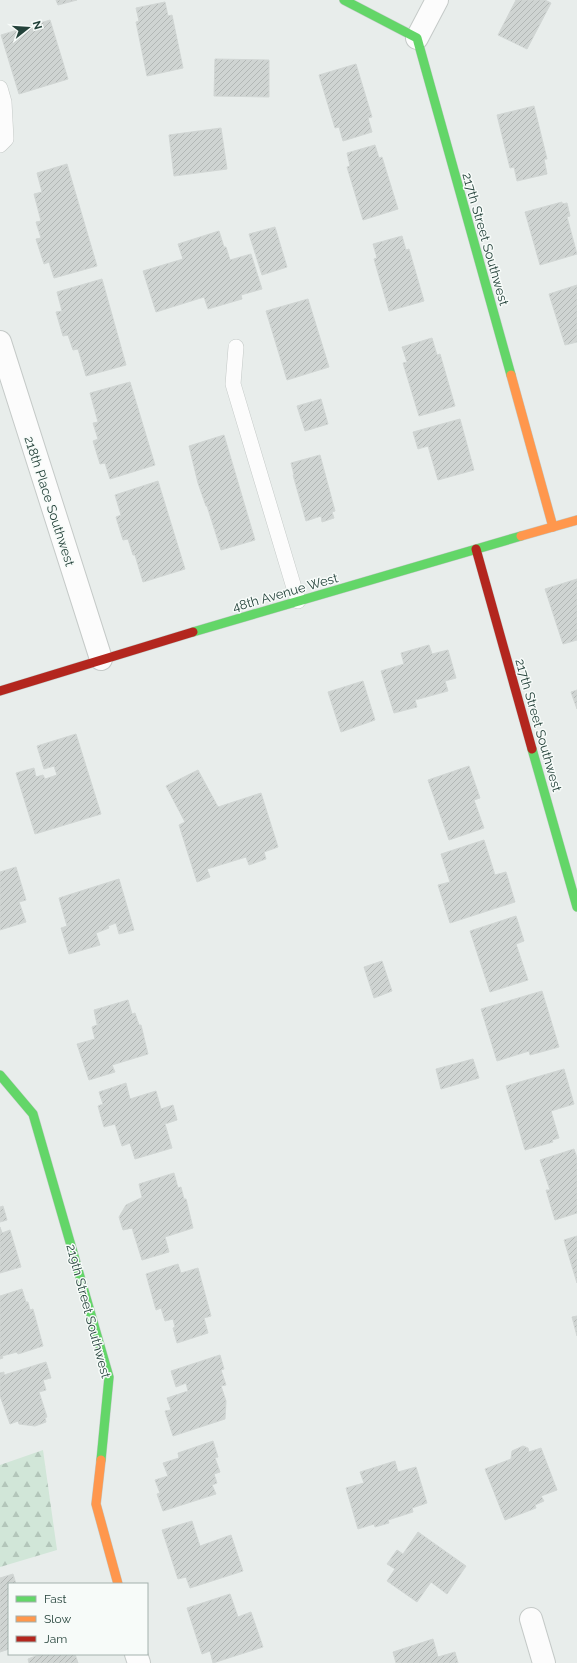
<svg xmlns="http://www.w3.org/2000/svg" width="577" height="1663" font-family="Raleway,sans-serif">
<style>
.forest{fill:url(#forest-firs)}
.building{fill:url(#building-hatch);stroke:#d1d6d4}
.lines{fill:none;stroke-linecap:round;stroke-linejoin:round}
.lane-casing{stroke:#c5cac8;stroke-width:16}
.street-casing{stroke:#c5cac8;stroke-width:24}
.fast-casing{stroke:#c3cbc8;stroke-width:10}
.slow-casing{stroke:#c3cbc8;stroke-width:10}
.jam-casing{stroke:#c3cbc8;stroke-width:10}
.lane{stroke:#fcfcfc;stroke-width:15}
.street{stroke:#fcfcfc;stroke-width:22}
.fast{stroke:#63d668;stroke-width:9}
.slow{stroke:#ff974d;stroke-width:9}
.jam{stroke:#b3261e;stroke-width:9}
.labels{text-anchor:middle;stroke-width:3;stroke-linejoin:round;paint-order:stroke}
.street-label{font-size:13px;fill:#24423a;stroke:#f7fbf9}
</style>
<defs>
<pattern id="forest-firs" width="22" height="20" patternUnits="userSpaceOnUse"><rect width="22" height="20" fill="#d1e6d8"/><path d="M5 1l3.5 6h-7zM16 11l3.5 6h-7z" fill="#b3c6ba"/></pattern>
<pattern id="building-hatch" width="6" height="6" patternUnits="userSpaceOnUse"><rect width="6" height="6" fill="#cfd4d2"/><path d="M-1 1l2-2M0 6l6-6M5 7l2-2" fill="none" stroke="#b2b7b5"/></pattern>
</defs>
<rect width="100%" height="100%" fill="#e8edeb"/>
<path class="forest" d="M43,1450l14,100 -57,17v-102z"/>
<g class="building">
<path d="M56,0h21l-19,5z"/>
<path d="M516,0h29l6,3 -24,46 -29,-14z"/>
<path d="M165,2l3,14 4,-1 11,53 -36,8 -11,-54 3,-1 -3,-13z"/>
<path d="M50,20l18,59 -49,15 -18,-59z"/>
<path d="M215,59l54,1v37l-55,-1z"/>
<path d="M356,64l16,53 -4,1 4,14 -29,9 -4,-14 -4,1 -16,-53z"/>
<path d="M534,106l13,53h-3l3,15 -30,7 -3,-14 -4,1 -13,-53z"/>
<path d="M221,128l6,41 -53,7 -5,-41z"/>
<path d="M375,145l4,13 3,-1 16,52 -35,11 -16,-53 3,-1 -3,-13z"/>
<path d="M67,164l30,102 -43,12 -5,-16 -5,2 -8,-25 5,-1 -5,-16 5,-1 -7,-27 8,-2 -5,-19z"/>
<path d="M562,202v2l5,-1 3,13 -3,1 10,37 -37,11 -15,-53z"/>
<path d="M275,227l12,40 -25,8 -13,-41z"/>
<path d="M219,231l5,16h2l4,13 21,-6 11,35 -21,6 1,4 -34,10 -4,-12 -48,15 -13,-41 40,-12 -5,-15z"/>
<path d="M402,236l4,14 3,-1 15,52 -35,10 -15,-52 3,-1 -4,-14z"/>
<path d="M102,279l24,86 -40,11 -8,-27 -5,1 -5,-15 -5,1 -7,-24 6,-1 -5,-19z"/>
<path d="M577,285v57l-12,3 -16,-51z"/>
<path d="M308,299l21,68 -42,13 -21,-69z"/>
<path d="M432,338l5,17 3,-1 15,52 -36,10 -16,-53 4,-1 -5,-15z"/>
<path d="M130,382l25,83 -45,14 -5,-16 -5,1 -7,-23 5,-2 -5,-16 5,-1 -8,-29z"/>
<path d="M321,399l7,25 -23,7 -8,-25z"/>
<path d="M460,419l14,51 -36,10 -10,-34 -10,3 -5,-17z"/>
<path d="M224,435l31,105 -34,10 -14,-44h-1l-8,-23 -9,-37z"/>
<path d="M320,455l15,56 -3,1 2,6 -12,4 -1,-6 -15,5 -13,-46h1l-3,-12z"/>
<path d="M158,481l27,88 -42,13 -8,-27h-2l-5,-16 -5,1 -7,-23 5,-2 -6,-20z"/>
<path d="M577,579v61l-14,4 -18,-55z"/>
<path d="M429,645l3,9 16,-4 8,28 -11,3 3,10 -33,9 2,7 -23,6 -13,-42 23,-7 -3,-11z"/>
<path d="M363,681l12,39 -34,12 -13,-40z"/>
<path d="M577,690v19l-6,-17z"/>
<path d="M76,734l25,80 -66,20 -19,-61 18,-5 2,9 7,-2 2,4 12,-4 -3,-9 -10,3 -7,-23z"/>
<path d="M469,766l11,32 -6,2 10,28 -35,12 -21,-60z"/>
<path d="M198,770l20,37 43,-14 17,54 -14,5 2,7 -17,6 -3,-8 -39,12 3,8 -13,5 -18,-57 6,-3 -19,-36z"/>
<path d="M484,840l11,35 11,-3 9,30 -65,21 -12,-38 12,-3 -9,-28z"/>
<path d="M16,867l10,33 -7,2 7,20 -26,8v-58z"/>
<path d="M119,879l15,51 -15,4 -3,-11 -8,3 1,2 -13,5 4,12 -31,9 -8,-26 6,-2 -8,-28z"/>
<path d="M516,916l8,25 -8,3 12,36 -38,12 -20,-61z"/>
<path d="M382,961l10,30 -18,7 -10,-31z"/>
<path d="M542,991l17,56 -29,8 -1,-4 -32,10 -16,-52z"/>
<path d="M128,1000l4,14 3,-1 4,12h2l7,29 -36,11 3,7 -26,8 -12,-36 18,-5 -3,-12 7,-3h-2l-3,-14z"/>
<path d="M473,1059l6,19 -38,11 -5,-20z"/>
<path d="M564,1069l10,35 -23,7 8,27 -7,2 1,2 -28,8 -19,-64z"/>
<path d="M126,1083l4,16 26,-8 5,18 12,-4 4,15 -12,4 7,24 -37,11 -5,-16 -8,3 -7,-22 -11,3 -6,-21 5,-2 -4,-12z"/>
<path d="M574,1149l3,9v55l-22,7 -9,-30h4l-10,-30z"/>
<path d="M174,1173l4,15 3,-1 3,12h2l7,29 -28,9 4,15 -27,8 -10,-32 -9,2 -4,-13 7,-12 17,-8h-1l-3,-13z"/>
<path d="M3,1206l4,14 -7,2v-15z"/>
<path d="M0,1227l2,6 8,-3 11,37 -21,6z"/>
<path d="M577,1236v47l-13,-43z"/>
<path d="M178,1264l3,9 17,-5 13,48 -7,2 4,15 -31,10 -4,-15 2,-1 -2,-8 -8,2 -4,-13 -5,2 -10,-36z"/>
<path d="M22,1289l4,13h2l2,8 3,-1 10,37 -25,8 -1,-2 -15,4 1,2 -3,1v-63z"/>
<path d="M577,1316v20l-5,-19z"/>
<path d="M220,1355l4,14 -3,1 5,15 -5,1 5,15 -1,18 -52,17 -8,-25 6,-1 -4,-12 21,-7 -2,-8 -10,4 -5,-16z"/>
<path d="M46,1362l5,16 -8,2 3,10 -7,2 8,25 -2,1 1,4 -11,4 -16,-2 -1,-3 -8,3 -10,-28v-23l4,-1v3z"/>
<path d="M213,1441l5,16 -3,1 5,14 -6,2 3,9 -5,2 4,9 -53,17 -6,-17 3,-1 -5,-13 13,-4 -5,-13 16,-5 -1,-5z"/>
<path d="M523,1446l5,2 1,4 12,-4 16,42 -16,6 3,5 -9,4 1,3 -31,12 -20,-51 26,-10 1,-8z"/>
<path d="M395,1461l3,11 18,-5 11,36 -15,5 1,4 -25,8 1,3 -14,4 -1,-3 -16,5 -12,-41 18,-5 -4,-11z"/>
<path d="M192,1521l8,25 31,-11 12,36 -53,17 -4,-11 -8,2 -16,-49z"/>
<path d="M418,1532l48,34 -19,28 -16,-12 -14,20 -30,-21 8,-12 -8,-5 10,-14 6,4z"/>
<path d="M13,1574l3,10h-7v65l-9,3v-74z"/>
<path d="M230,1594l8,23 13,-5 12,35 -50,16 -3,-12 -8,3 -15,-46z"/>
<path d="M433,1639l5,18 17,-5 3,11h-62l-3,-11z"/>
<path d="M41,1654h34l3,9h-49l-1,-4z"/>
</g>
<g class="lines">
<defs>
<g id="lane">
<path d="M0,88l4,14 2,37 -6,6"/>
<path d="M236,347l-3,37 65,217"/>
</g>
<g id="street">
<path d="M417,38l20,-38"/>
<path d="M0,342l101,317"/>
<path d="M531,1619l13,44"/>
<path d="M136,1654l3,9"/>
</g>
<g id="fast">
<path d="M344,0l73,38 94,337"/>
<path d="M193,632l328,-96"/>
<path d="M532,749l45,158"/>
<path d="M0,1075l33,39 76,263 -8,83"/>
</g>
<g id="slow">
<path d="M511,375l42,152"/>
<path d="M521,536l56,-16"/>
<path d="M101,1460l-5,44 22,80"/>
</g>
<g id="jam">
<path d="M476,549l56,200"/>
<path d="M0,691l193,-59"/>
</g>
</defs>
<use href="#lane" class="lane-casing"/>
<use href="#street" class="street-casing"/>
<use href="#fast" class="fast-casing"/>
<use href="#slow" class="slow-casing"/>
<use href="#jam" class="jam-casing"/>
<use href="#lane" class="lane"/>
<use href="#street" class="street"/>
<use href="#fast" class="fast"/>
<use href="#slow" class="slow"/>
<use href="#jam" class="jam"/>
</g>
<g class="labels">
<g class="street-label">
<text transform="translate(486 239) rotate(74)" y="5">217th Street Southwest</text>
<text transform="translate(50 501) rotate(72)" y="5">218th Place Southwest</text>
<text transform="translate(285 592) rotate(-16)" y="5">48th Avenue West</text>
<text transform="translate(539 725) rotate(74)" y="5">217th Street Southwest</text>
<text transform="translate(89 1311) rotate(75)" y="5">219th Street Southwest</text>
</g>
</g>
<rect x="8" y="1583" width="140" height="72" fill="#f7fbf9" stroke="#a3b1ad"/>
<rect x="16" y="1596" width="20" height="6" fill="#63d668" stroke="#a3b1ad"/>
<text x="44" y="1603" font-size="12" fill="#24423a">Fast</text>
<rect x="16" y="1616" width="20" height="6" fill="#ff974d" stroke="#a3b1ad"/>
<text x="44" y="1623" font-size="12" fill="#24423a">Slow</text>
<rect x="16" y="1636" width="20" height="6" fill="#b3261e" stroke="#a3b1ad"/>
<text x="44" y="1643" font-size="12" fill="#24423a">Jam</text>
<g transform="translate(28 28) rotate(73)" stroke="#f7fbf9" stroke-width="3" paint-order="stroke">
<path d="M0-3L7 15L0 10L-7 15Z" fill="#24423a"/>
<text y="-6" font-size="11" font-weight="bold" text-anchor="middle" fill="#24423a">N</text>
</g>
</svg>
